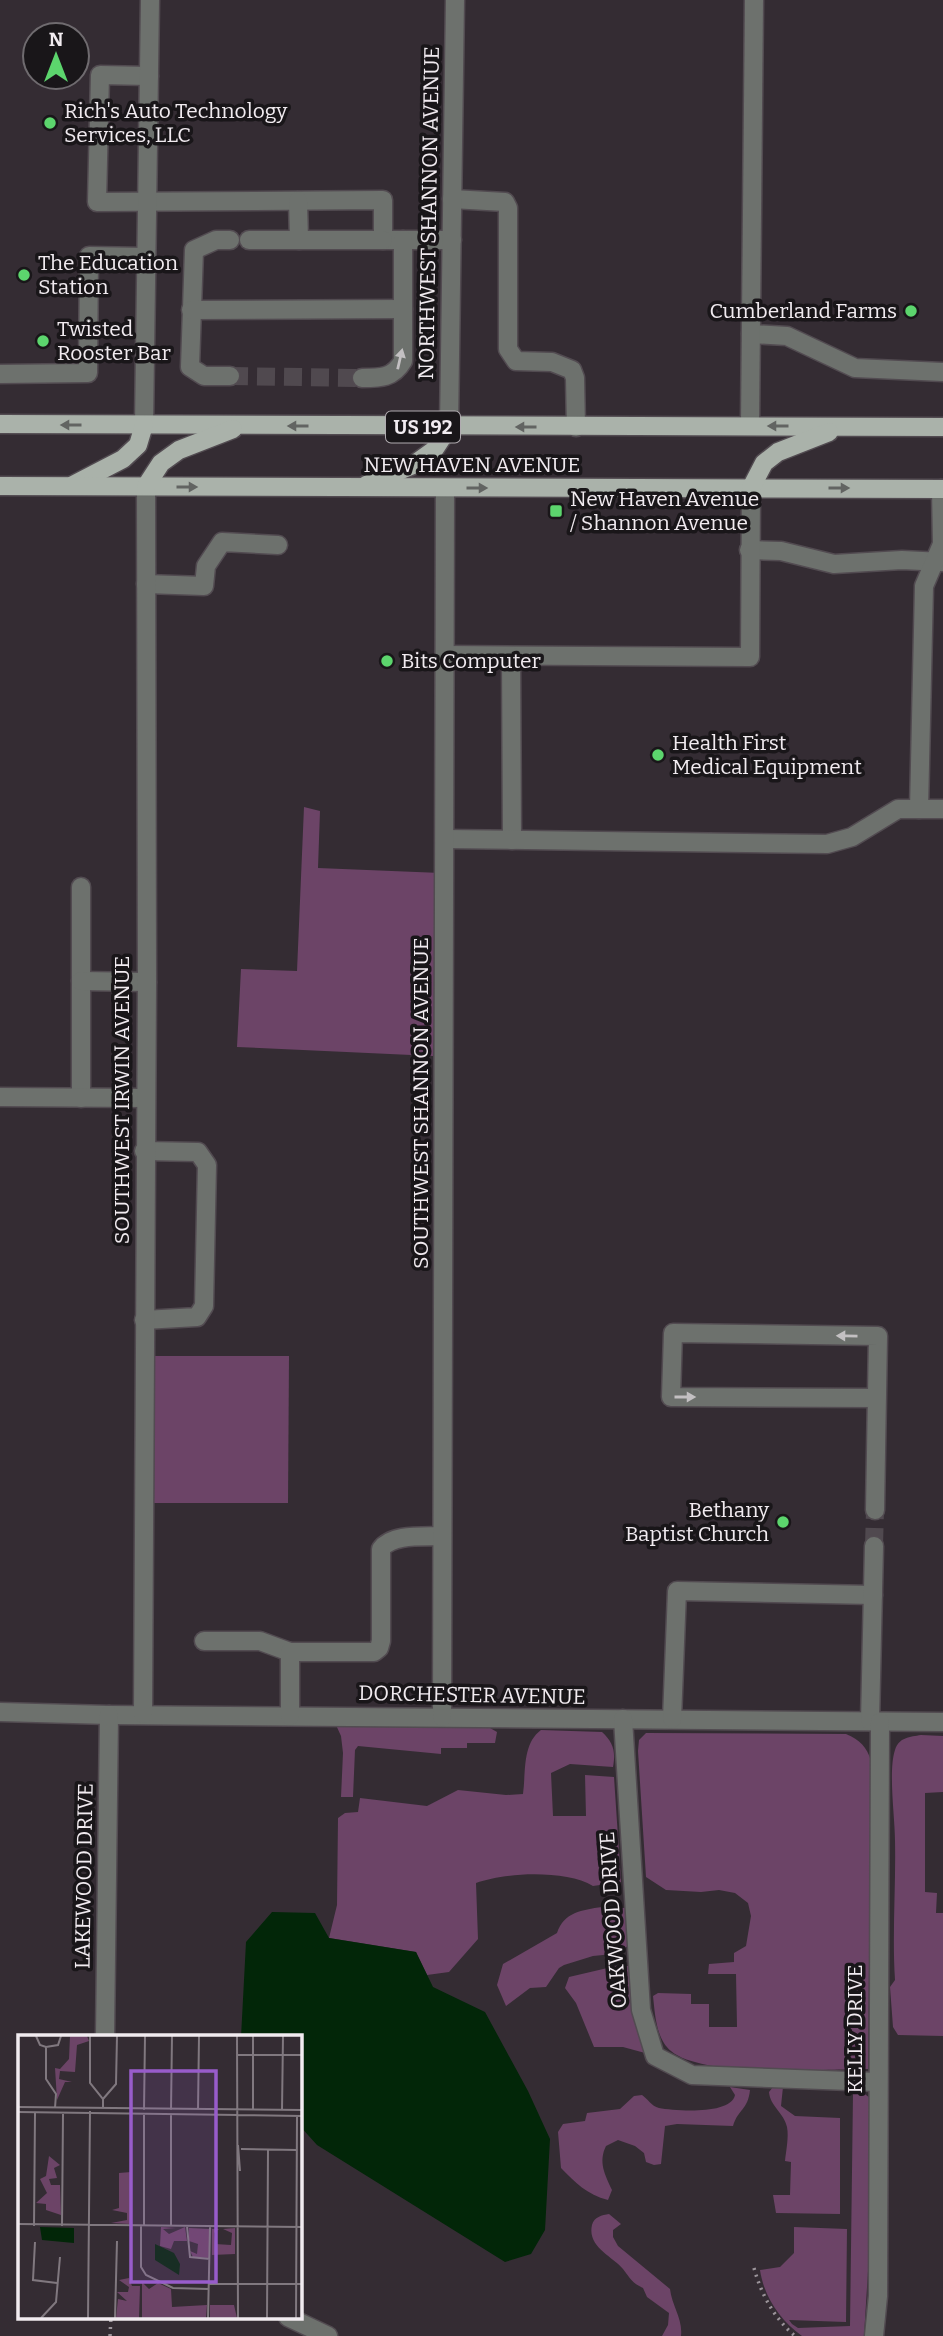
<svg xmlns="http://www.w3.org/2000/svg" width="943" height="2336" font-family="Bitter,serif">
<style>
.green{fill:#6c4467}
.water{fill:#022608}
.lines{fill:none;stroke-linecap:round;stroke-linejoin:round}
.minor-tunnel{stroke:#50494f;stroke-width:18;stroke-dasharray:18 9;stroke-linecap:butt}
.minor-casing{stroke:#524b51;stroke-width:21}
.major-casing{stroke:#524b51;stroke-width:21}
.path{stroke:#9b949a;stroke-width:3.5;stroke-dasharray:2 5;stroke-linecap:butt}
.minor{stroke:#6d716d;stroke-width:18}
.major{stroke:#aab2aa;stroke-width:18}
.oneway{fill:#c3c0c2}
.oneway2{fill:#626462}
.poi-dot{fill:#5cd56d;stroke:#191619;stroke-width:2.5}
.labels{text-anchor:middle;stroke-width:7;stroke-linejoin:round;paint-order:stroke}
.shield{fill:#191619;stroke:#b0abb0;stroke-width:2}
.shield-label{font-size:19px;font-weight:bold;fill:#f1ebf0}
.poi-label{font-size:21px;fill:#f1ebf0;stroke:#191619;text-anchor:start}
.street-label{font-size:21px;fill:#f1ebf0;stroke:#191619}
.inset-road{fill:none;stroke:#80787f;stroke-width:2}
.view{fill:#985ccb;fill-opacity:0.15;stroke:#985ccb;stroke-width:3.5}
.inset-edge{fill:none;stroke:#f1ebf0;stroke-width:3.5}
</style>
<rect width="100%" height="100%" fill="#342c33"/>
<g class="green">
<path d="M304,807l16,4 -2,57 123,5 -8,183 -196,-9 4,-78 56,2z"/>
<path d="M155,1356h134l-1,147h-134z"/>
<path d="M336,1725l154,3 7,4 -2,11h-28v5h-26v6l-83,-8 -3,4 -2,47h-12l2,-44 -2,-17z"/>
<path d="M541,1730l61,2c11,10 14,19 11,35l-43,-3 -19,9 2,43h33l-1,-41 29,2 7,105 -28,4c-27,-16 -87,-14 -117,-3l2,56 -29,33 -22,3 -11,-23 -87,-14 8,-33 1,-87 7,-5 13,-1 2,-14 67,8 31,-16 48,5 17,-1c3,-22 -1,-50 18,-64z"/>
<path d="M646,1733l200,1c14,6 21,13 25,27l-3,308c-43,0 -166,9 -197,-18 -15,-12 -16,-37 -18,-55l5,-3 33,1v10h18v23h28l-1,-53h-28l1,-10 25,-2v-9l12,-7 5,-30 -3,-13 -13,-10 -16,-3 -18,2 -35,-2 -20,-13 -8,-126 1,-11z"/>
<path d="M921,1735l22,1v56l-18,1v99l12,1 -1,20h7v123l-45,-1 -5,-8 -3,-40 5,-7c-3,-46 1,-93 0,-139 0,-24 -7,-70 0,-91 4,-13 15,-13 26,-15z"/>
<path d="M602,1907l23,1 3,38 -15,8 -20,2 -29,9 -5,3 -13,19 -16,1 -24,18 -9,-21 6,-21 54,-31c7,-21 25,-23 45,-26z"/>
<path d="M616,1966h14l1,38 14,49 -22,-6h-29l-18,-44 -11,-15 4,-11z"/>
<path d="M730,2087l20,3c-2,20 -12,19 -17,36l-56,-2 -12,2 -4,38 -7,1 -8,-3 -2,-9 -9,-7 -17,-6 -12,6c-8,16 -1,29 6,44l-4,10c-21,-5 -33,-18 -47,-32l-3,-36 5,-8 22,-3 2,-8 33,-4 14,-13 8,-1c6,4 9,11 17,13 17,3 72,7 76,-13z"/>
<path d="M773,2087h10l-2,19 14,10 45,2v96l-64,-1 -3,-18h17l1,-33 -6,-1c1,-10 4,-24 2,-34 -3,-14 -17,-21 -18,-35z"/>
<path d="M862,2092l8,6 -2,173 -4,65h-62c-22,-16 -38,-39 -42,-66l20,-3 14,-14v-26l53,2 -1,93 -57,-2 3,4 6,4 52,-2 3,-233z"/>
<path d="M609,2214l12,10 -8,6v7l5,9 52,43c2,17 13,30 11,47h-19l6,-11 1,-12 -22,-16 -4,-9c-11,-5 -13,-10 -20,-19 -11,-13 -36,-22 -31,-44 2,-8 10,-10 17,-11z"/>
</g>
<path class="water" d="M272,1912l43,1 14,25 87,14 17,35 52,25 43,79 22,48 -5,91 -14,24 -26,8 -188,-117 -18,-20v-88h-58l5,-95z"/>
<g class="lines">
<g class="minor-tunnel">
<path d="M230,376l132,2"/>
<path d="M874,1546l1,-36"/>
</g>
<defs>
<g id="minor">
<path d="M149,76l-49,-1 -3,127 286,-2v40h69"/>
<path d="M452,199l53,3 3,6v141l8,12 36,1 20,8 3,8 1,49"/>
<path d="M298,201l1,39"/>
<path d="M230,240h-14l-22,10 -4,117 14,9h26"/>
<path d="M249,240h134"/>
<path d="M191,310l212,-1"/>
<path d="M751,334l36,2 68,32 88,4"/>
<path d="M0,374l88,-1 1,-117 57,1"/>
<path d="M362,378c19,0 31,0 41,-17v-121"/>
<path d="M144,425l6,-425"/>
<path d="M750,426l4,-426"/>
<path d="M449,427l6,-427"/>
<path d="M749,550l32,1 53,13 68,-4 41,2"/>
<path d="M146,584l58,2 2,-20 16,-24 56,3"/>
<path d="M445,655l305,2 1,-169"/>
<path d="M511,656l1,184"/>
<path d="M919,809l5,-223 18,-42 -1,-55"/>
<path d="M445,839l382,5 25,-7 46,-28h45"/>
<path d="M81,887v211"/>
<path d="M81,981l66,1"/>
<path d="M0,1097l144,1"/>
<path d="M144,1320l53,-3 7,-11 3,-141 -9,-13 -54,-1"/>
<path d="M875,1510l3,-174 -205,-3 -2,64 206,1"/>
<path d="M204,1641h56l30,11"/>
<path d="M0,1712l109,3 834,7"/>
<path d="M143,1714l4,-732 -1,-496"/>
<path d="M290,1716v-64h84l5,-4 2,-7v-92c11,-16 44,-12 61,-13"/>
<path d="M442,1717l3,-1229"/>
<path d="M623,1719l18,291 14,46 37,19 185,7"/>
<path d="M672,1719l5,-128 196,4"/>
<path d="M870,1721l4,-175"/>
<path d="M105,2037l4,-322"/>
<path d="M288,2317l40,19"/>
<path d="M874,2336l4,-40 2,-574"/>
</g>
<g id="major">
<path d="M0,424l943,3"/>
<path d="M73,485l50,-26 15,-14 6,-20"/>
<path d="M366,485l47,-20 21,-15 15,-23"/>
<path d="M0,486l943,3"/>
<path d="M146,486l15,-23 18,-13 54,-21"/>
<path d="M751,488l13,-25 14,-11 51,-20"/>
</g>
</defs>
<use href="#minor" class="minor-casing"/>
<use href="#major" class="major-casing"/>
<g class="path">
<path d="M754,2268c7,26 20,50 41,68"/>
<path d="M110,2336l1,-19"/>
</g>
<use href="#minor" class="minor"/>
<use href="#major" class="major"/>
</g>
<defs><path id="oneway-solid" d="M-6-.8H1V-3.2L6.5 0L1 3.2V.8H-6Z" transform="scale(1.75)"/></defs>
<g class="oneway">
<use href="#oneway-solid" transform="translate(400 359) rotate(-77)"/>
<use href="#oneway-solid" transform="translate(847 1336) rotate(-179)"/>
<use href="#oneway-solid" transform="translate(685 1397)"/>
</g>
<g class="oneway2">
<use href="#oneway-solid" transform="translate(71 425) rotate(-180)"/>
<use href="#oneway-solid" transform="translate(298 426) rotate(-180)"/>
<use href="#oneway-solid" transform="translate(778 426) rotate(180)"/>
<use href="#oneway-solid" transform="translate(526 427) rotate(180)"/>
<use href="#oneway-solid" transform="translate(187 487)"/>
<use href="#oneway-solid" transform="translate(477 488)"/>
<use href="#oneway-solid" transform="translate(839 488)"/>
</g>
<g class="poi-dot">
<circle cx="50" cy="123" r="7"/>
<circle cx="24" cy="275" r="7"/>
<circle cx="911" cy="311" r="7"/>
<circle cx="43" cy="341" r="7"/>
<rect x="549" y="504" width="14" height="14" rx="3.5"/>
<circle cx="387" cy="661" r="7"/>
<circle cx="658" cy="755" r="7"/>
<circle cx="783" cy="1522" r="7"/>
</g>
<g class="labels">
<rect class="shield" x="386" y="411.5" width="74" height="31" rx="5"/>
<g class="shield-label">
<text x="423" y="434">US 192</text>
</g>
<g class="poi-label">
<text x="64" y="118">Rich's Auto Technology<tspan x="64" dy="24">Services, LLC</tspan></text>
<text x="38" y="270">The Education<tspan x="38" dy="24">Station</tspan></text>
<text x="897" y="318" text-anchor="end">Cumberland Farms</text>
<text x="57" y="336">Twisted<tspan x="57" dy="24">Rooster Bar</tspan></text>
<text x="570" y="506">New Haven Avenue<tspan x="570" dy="24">/ Shannon Avenue</tspan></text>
<text x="401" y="668">Bits Computer</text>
<text x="672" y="750">Health First<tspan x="672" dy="24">Medical Equipment</tspan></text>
<text x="769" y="1517" text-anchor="end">Bethany<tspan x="769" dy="24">Baptist Church</tspan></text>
</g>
<g class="street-label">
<text transform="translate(429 213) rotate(-89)" y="7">NORTHWEST SHANNON AVENUE</text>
<text x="472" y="472">NEW HAVEN AVENUE</text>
<text transform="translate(122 1100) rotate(-90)" y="7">SOUTHWEST IRWIN AVENUE</text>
<text transform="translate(421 1103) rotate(-90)" y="7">SOUTHWEST SHANNON AVENUE</text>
<text transform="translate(472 1695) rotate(1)" y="7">DORCHESTER AVENUE</text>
<text transform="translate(84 1876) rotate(-89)" y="7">LAKEWOOD DRIVE</text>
<text transform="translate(613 1920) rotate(-94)" y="7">OAKWOOD DRIVE</text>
<text transform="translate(855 2029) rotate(-90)" y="7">KELLY DRIVE</text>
</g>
</g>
<g transform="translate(18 2035)">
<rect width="284" height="284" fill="#342c33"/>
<path d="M52,1h17l2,5 -12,4 -2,27 -15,-1 -1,8 13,3h-7l-8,18 -2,-32 5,1 9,-10zM31,121l11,9 -6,3 3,10 -8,1 2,6h9l1,30 -15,-5v-6l-10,-1 11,-10 -7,-14 6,-3zM113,137l-1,52 -19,-1 16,-3v-7l-15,-3 7,-2v-35zM143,192l15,1 -13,1 6,5 16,-7 2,14h-13l-3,8 -11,-3zM171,193l20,1v29l-16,-1 -3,-6 7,3 1,-10 -9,-3zM217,193v26l-23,1v-26h7l-5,4 1,11 16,1 1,-12 -9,-4zM111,243l3,8h8l-1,32h-23l2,-19 9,2 -10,-9h11l1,-5 -10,-7zM124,247l7,7 9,-6 13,6 1,18 35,-2 -1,13h-64zM192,270h24l3,13h-27z" fill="#6c4467"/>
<path d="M22,192l34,1v15l-32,-3zM137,209l19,9 6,11 -1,11 -24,-15z" fill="#022608"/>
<path class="inset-road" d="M18,1l4,9 6,2 12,-2 3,-9M72,1v47l13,16v10M219,1l1,282M28,12v32l10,15 -1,14M219,20h65M85,64l13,-15 1,-48M0,72l284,3M126,75l1,-74M153,75l1,-74M180,75l1,-74M235,75v-74M264,75l1,-74M0,77l284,4M220,110l2,26M223,114l56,1M0,189l284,3M16,191l1,-113M44,191l1,-112M123,191v41l5,8 27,13 36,1M126,191v-111M153,191v-111M169,191l3,31 20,2M17,207l-2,38 24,3M191,249h93M23,283l15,-16 4,-45M70,283l2,-207M97,283l2,-77M190,283l2,-91M249,283l1,-168M278,283l1,-202"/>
<path class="view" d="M113,36h85v211h-85z"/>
<rect width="284" height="284" class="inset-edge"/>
</g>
<g transform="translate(56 56)"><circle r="33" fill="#191619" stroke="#6f6b6f" stroke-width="2"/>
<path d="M0-5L12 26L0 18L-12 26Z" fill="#5cd56d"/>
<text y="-10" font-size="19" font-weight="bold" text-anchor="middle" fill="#f1ebf0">N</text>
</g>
</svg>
